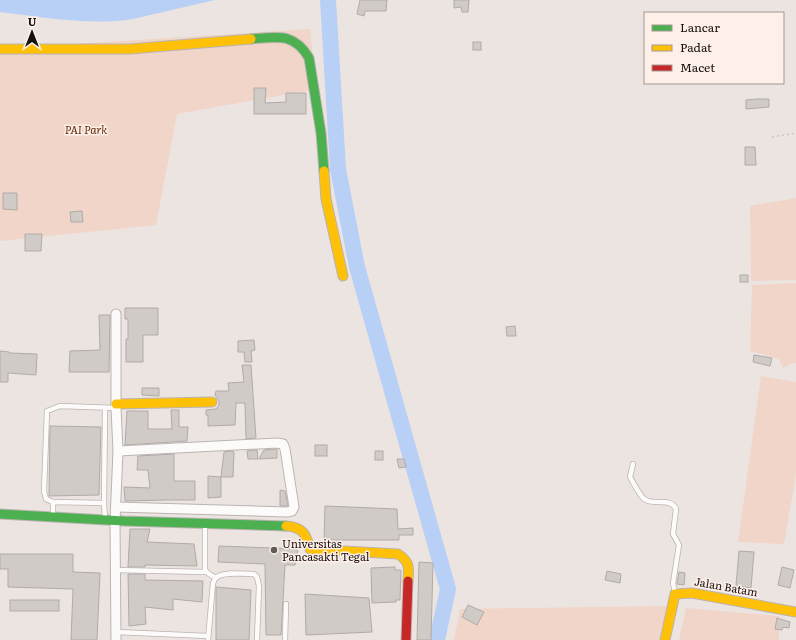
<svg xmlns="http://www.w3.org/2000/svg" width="796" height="640" font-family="Literata,serif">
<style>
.green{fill:#f0d5c8}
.water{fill:#b8d0f5}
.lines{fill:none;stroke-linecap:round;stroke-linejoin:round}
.river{stroke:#b8d0f5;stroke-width:16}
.building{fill:#d1cbc8;stroke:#b0aaa8}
.lane-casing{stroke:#bab4b1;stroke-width:6}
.street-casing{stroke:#bab4b1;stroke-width:11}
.fast-casing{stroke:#bab4b1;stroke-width:11}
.slow-casing{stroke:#bab4b1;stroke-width:11}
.jam-casing{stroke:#bab4b1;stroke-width:11}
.path{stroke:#c8c5c3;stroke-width:1.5;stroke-dasharray:2 3;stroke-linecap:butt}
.lane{stroke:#fcfbfa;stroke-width:4.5}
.street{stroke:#fcfbfa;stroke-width:9}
.fast{stroke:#4caf50;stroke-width:9}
.slow{stroke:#ffc107;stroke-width:9}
.jam{stroke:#c62828;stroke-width:9}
.poi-dot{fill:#615b58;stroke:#fef0e9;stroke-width:1.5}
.labels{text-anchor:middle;stroke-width:3;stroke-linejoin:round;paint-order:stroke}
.park-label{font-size:11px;font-style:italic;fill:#622906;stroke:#fef0e9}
.poi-label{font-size:11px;fill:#16110f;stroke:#fef0e9;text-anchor:start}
.street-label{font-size:11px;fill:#16110f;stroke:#fef0e9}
</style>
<rect width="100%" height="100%" fill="#ece4e1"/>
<g class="green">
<path d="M310,29l6,60 -139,25 -21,111 -156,16v-197l58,1z"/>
<path d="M796,198v82l-45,1 -1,-75z"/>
<path d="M796,283v80h-3l-10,5 -4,-9 -29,-8 2,-66z"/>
<path d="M761,376l35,6v92l-12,70 -46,-2z"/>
<path d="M668,606l-9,34h-205l6,-31z"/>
<path d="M686,608l93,8v24h-100z"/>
</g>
<path class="water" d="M0,0h215l-82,19c-43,7 -90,-2 -133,-7z"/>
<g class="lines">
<path class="river" d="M328,0l10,169 19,98 91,322 -11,51"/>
</g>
<g class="building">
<path d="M360,0h27l-1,11h-21l-1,5 -7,-2z"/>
<path d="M454,0h15l-1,12h-6l-1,-5 -7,1z"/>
<rect x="473" y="42" width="8" height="8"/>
<path d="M254,88h12l-1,15 21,-1v-9h20v21h-52z"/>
<path d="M757,99h12v8l-23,2v-9z"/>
<path d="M745,147h10l1,18h-11z"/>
<path d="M3,193h14v17l-14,-1z"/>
<path d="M82,211l1,11h-12l-1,-10z"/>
<path d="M25,234h17l-1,17h-16z"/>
<rect x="740" y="275" width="8" height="7"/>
<path d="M125,308h33v27h-15v27h-17v-23h2v-20h-3z"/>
<path d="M99,315h11l-1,57h-40l1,-21 30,-1z"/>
<path d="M515,326l1,10h-9l-1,-9z"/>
<path d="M254,340l1,10 -4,1 1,11h-7l-1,-10h-6v-11z"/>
<path d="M0,351l9,1v1l28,1 -1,21 -28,-2v9h-8z"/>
<path d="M754,355l18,3 -2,8 -17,-4z"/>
<path d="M242,365h9l5,73 -10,1 -1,-36h-9l-1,22 -27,1v-11h-2v-5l10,-1 3,-4v-4l-4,-6 1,-4h13l-1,-8 16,-1z"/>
<path d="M142,388h17v8l-17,-1z"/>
<path d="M171,410h8v17h9l-1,14 -62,4 2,-34h21v18h24z"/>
<path d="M50,426l51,1 -2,68 -50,1z"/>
<rect x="315" y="445" width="12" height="11"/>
<path d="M277,449v9l-18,1 5,-9z"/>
<path d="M257,450l1,9h-10l-1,-8z"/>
<path d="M231,451l3,1 -1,25h-12l3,-25z"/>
<rect x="375" y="451" width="8" height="9"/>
<path d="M174,454v27h21v19h-29l-41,1 -1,-14 26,1 -2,-18h-11l1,-14z"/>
<path d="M397,459h7l2,8 -7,1z"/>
<path d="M208,476l13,1v20l-13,1z"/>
<path d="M280,490l5,1 3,15h-8z"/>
<path d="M325,506l72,3 1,20 15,-1v7h-14v5h-75z"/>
<path d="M130,529h20l-3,13 47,2 3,22 -52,-1v2h-17z"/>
<path d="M219,546l79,3 -3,16h-10l-4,70h-15l-1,-71 -47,-2z"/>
<path d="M739,551l15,1 -3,36 -15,-2z"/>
<path d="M0,554h73v18l27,1 -3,67h-26l2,-51 -65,-2v-18h-8z"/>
<path d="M419,562l14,1 -2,77h-14z"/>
<path d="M395,567v3h6l-1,30h-4v2l-24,1 -1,-35z"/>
<path d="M782,567l12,3 -4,18 -12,-3z"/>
<path d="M607,571l14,3 -1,9 -15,-3z"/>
<path d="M679,572l6,1 -1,12 -7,-1z"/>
<path d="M128,574h17v6l58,1 -1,21 -29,-3v11l-28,-3 1,17 -17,2z"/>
<path d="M216,587l35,3 -2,50h-33z"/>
<path d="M305,594l64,4 3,34 -66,3z"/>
<rect x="10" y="600" width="49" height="11"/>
<path d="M468,605l16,7 -7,13 -15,-8z"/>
<path d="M777,618l13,4 -1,6 -6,-1 -1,3 -7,-1z"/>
</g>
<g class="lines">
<defs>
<g id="lane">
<path d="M105,408l-1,95 1,16"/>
<path d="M633,464l-3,13c4,7 9,17 14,22 9,7 27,-2 32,10l-3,25 6,11 -6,38 2,10"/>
<path d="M53,502l-7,-3 -2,-8 3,-80 13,-5 56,2"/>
<path d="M53,517v-15l51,1"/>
<path d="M205,523v47l4,4 7,4"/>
<path d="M115,570l91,2"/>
<path d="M116,632l92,4"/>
<path d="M208,640l5,-57c1,-1 1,-4 3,-5 6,-7 29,-4 38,-4l3,3 2,9 -2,54"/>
<path d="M285,640l1,-36"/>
</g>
<g id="street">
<path d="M116,314v94l2,43 -3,70 1,119"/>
<path d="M116,507l171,5 5,-1 2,-4 -9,-58 -2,-5 -6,-1 -159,8"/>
</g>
<g id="fast">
<path d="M251,39c26,-2 43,-7 58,19l12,75 3,38"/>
<path d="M0,514l124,7 162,5"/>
</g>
<g id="slow">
<path d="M0,49h130l121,-10"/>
<path d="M324,171l2,28 17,77"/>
<path d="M116,404l96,-2"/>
<path d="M286,526c17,1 20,8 24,23l88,5c12,8 11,13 10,27"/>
<path d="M665,640l10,-46 17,-1 104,19"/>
</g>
<path id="jam" d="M406,640l2,-59"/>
</defs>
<use href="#lane" class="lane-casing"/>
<use href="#street" class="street-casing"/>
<use href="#fast" class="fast-casing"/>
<use href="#slow" class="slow-casing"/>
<use href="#jam" class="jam-casing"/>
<path class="path" d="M772,137l24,-4"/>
<use href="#lane" class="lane"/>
<use href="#street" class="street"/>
<use href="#fast" class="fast"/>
<use href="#slow" class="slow"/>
<use href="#jam" class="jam"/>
</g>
<circle class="poi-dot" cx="274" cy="550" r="4"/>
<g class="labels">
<g class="park-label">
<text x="86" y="134">PAI Park</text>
</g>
<g class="poi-label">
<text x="282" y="548">Universitas<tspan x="282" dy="13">Pancasakti Tegal</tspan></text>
</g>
<g class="street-label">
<text transform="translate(726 587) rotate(10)" y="4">Jalan Batam</text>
</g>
</g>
<rect x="644" y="12" width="140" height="72" fill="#fef0e9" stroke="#a19792"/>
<rect x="652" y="25" width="20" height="6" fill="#4caf50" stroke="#a19792"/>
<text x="680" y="32" font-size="12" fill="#16110f">Lancar</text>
<rect x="652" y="45" width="20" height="6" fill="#ffc107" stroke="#a19792"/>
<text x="680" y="52" font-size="12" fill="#16110f">Padat</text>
<rect x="652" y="65" width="20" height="6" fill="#c62828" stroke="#a19792"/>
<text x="680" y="72" font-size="12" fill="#16110f">Macet</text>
<g transform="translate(32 32)" stroke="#fef0e9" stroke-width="3" paint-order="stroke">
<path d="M0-3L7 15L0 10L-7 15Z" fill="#16110f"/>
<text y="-6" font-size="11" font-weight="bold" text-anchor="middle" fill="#16110f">U</text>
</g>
</svg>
